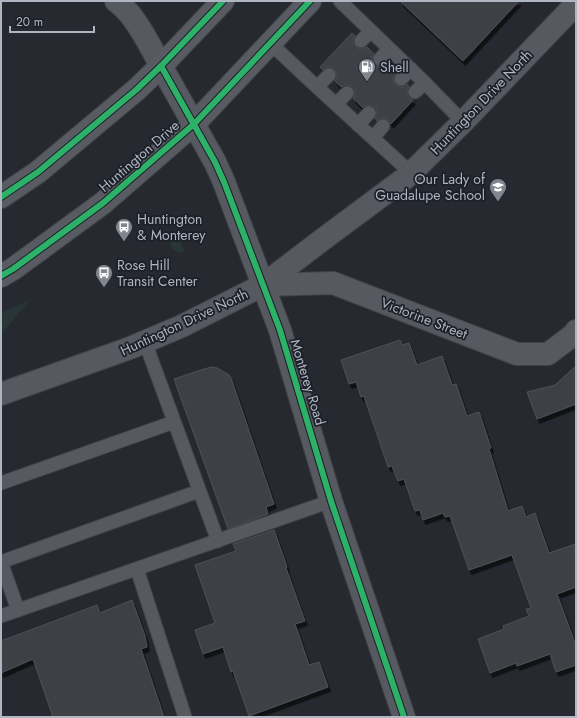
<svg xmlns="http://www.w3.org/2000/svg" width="577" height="718" font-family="Jost,sans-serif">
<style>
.green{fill:#283638}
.building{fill:#3d4045;stroke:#4e5157;filter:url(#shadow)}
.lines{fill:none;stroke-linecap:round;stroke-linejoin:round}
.service-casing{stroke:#424449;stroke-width:15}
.minor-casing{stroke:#424449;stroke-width:24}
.tertiary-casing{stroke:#424449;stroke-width:24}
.primary-casing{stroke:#44464d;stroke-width:24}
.service{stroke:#56595f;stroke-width:13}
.minor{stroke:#56595f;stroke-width:22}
.tertiary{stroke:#56595f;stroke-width:22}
.primary{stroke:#585b61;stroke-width:22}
.cycleway-casing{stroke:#1b2029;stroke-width:8}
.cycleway{stroke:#2db169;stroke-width:6}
.labels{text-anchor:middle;stroke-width:3.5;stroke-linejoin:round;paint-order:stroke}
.poi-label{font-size:14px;fill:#b0b6c1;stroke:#1b2029;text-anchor:start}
.street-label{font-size:14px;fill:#b0b6c1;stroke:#1b2029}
</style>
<defs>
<filter id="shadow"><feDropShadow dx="2.5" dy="4.5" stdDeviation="0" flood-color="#0009"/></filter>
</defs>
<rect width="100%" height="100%" fill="#262a30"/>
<g class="green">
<path d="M178,235l6,16 -3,1 -7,-1c-6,-6 -4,-12 4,-16z"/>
<path d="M30,300l-29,34v-21z"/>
</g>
<g class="building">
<path d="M400,1h119l-56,60z"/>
<path d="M352,33l3,3 -2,3v4l3,4 3,2h4l4,-2 7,7 -2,4 1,4 1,3 5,2 4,-1 3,-1 9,9 -2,3v4l3,4 3,2h4l4,-3 2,3 -2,3v4l2,4 4,2 -22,24 -3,-4 -3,-2h-4l-4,3 -2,-3 2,-4v-3l-2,-4 -5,-2 -4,1 -3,2 -10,-10 2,-3v-4l-3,-4 -3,-2h-4l-4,2 -6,-6 2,-4v-4l-3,-4 -3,-2h-4l-4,3 -3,-3z"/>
<path d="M400,340l2,5 7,-2 8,22 25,-9 10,29 4,-1 11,32 12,-4 12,36 -2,1 19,62 14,-5 4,11 9,-4 14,40 27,-9v43l-19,7 19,52v19l-20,7 -6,-18 -33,12 -1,-3 -26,10 -12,-34 26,-10 -1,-3 26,-10 -3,-7 5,-1 -19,-53 -43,15 -19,-54 -5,1 -2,-4 -20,7 -3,-10 -5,1 -11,-32 -6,2 -6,-15 -4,1 -24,-71 -3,1 -5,-15 -7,2 -8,-24z"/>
<path d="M576,366v38l-39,15 -10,-27 28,-7z"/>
<path d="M212,367l5,1 7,4 5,3 2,3 43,126 -8,3 2,7 -40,15 -54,-150 30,-10z"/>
<path d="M274,530l13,37 -1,1 19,53 -10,3 14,41 10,-3 9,25 -79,29 -16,-45 -2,1 -8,-25 -20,7 -8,-24 20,-7 -20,-58 41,-14 -3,-7z"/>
<path d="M132,600l13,36 2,11 -6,2 23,68h-111l-20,-58 -32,14v-32l96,-36 3,8z"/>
</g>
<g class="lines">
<defs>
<g id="service">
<path d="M340,1l85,82 38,39"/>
<path d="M361,41l10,-10"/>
<path d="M270,43l47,44 94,86"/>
<path d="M380,59l9,-10"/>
<path d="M401,79l10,-10"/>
<path d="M317,87l12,-12"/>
<path d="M415,92l10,-9"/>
<path d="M336,104l11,-11"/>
<path d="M358,125l11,-12"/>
<path d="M373,138l10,-12"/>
<path d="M145,342l73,199"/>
<path d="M1,483l173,-61"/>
<path d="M1,562l198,-71"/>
<path d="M1,562l17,48"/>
<path d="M137,569l48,148"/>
<path d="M1,616l330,-115"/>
</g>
<g id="minor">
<path d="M116,1c4,3 8,7 12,11 14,16 23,36 33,54"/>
<path d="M1,394l129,-46 52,-22 81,-41 70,-2 184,71h31l25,-19 3,-4"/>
</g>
<g id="tertiary">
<path d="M161,66l54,96 9,20 39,103 17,45 51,171 73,216"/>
<path d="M263,285l59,-45 82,-61 7,-6 52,-51 113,-118"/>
</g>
<g id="primary">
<path d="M1,197l37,-25 98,-82 25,-24 62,-65"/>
<path d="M1,276l12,-7 90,-66 91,-79 116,-123"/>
</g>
</defs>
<use href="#service" class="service-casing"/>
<use href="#minor" class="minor-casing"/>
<use href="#tertiary" class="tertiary-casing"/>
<use href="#primary" class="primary-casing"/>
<use href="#service" class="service"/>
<use href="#minor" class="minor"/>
<use href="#tertiary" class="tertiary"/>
<use href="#primary" class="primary"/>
<defs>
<g id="cycleway">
<path d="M161,66l54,96 9,20 39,103 17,45 51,171 73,216"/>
<path d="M1,197l37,-25 98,-82 25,-24 62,-65"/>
<path d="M1,276l12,-7 90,-66 91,-79 116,-123"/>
</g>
</defs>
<use href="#cycleway" class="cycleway-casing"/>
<use href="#cycleway" class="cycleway"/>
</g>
<defs>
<symbol id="fuel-pin" viewBox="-11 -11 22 30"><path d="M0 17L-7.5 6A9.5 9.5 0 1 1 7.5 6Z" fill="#80858e" stroke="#1b2029"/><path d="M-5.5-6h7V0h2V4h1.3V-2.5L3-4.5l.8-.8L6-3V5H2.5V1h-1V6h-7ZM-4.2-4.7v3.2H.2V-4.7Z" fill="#fff"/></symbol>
<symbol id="school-pin" viewBox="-11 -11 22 30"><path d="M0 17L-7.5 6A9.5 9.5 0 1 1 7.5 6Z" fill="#80858e" stroke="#1b2029"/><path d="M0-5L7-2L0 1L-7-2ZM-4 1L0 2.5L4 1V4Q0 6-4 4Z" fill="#fff"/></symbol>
<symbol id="bus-pin" viewBox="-11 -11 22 30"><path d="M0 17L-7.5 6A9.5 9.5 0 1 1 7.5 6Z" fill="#80858e" stroke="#1b2029"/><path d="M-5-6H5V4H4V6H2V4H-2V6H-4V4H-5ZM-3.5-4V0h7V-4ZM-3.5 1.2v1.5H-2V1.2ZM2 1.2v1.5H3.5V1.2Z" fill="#fff"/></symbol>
</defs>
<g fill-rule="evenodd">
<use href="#fuel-pin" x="357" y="57" width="20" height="27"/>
<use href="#school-pin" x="488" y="177" width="20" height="27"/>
<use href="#bus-pin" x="114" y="217" width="20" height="27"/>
<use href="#bus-pin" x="94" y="263" width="20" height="27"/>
</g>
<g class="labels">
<g class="poi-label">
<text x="380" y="72">Shell</text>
<text x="485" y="184" text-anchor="end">Our Lady of<tspan x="485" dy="16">Guadalupe School</tspan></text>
<text x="137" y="224">Huntington<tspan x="137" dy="16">&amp; Monterey</tspan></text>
<text x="117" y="270">Rose Hill<tspan x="117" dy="16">Transit Center</tspan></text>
</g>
<g class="street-label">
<text transform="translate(481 102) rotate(-46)" y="5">Huntington Drive North</text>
<text transform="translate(139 156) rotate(-41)" y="5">Huntington Drive</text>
<text transform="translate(424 318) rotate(21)" y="5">Victorine Street</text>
<text transform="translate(184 322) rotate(-25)" y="5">Huntington Drive North</text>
<text transform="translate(308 382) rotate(73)" y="5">Monterey Road</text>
</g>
</g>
<rect width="577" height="718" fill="none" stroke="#b0b6c1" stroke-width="4"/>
<path d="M10 26v6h84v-6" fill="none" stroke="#b0b6c1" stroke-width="2"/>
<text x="16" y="26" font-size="12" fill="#b0b6c1" stroke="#1b2029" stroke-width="3" paint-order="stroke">20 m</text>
</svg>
